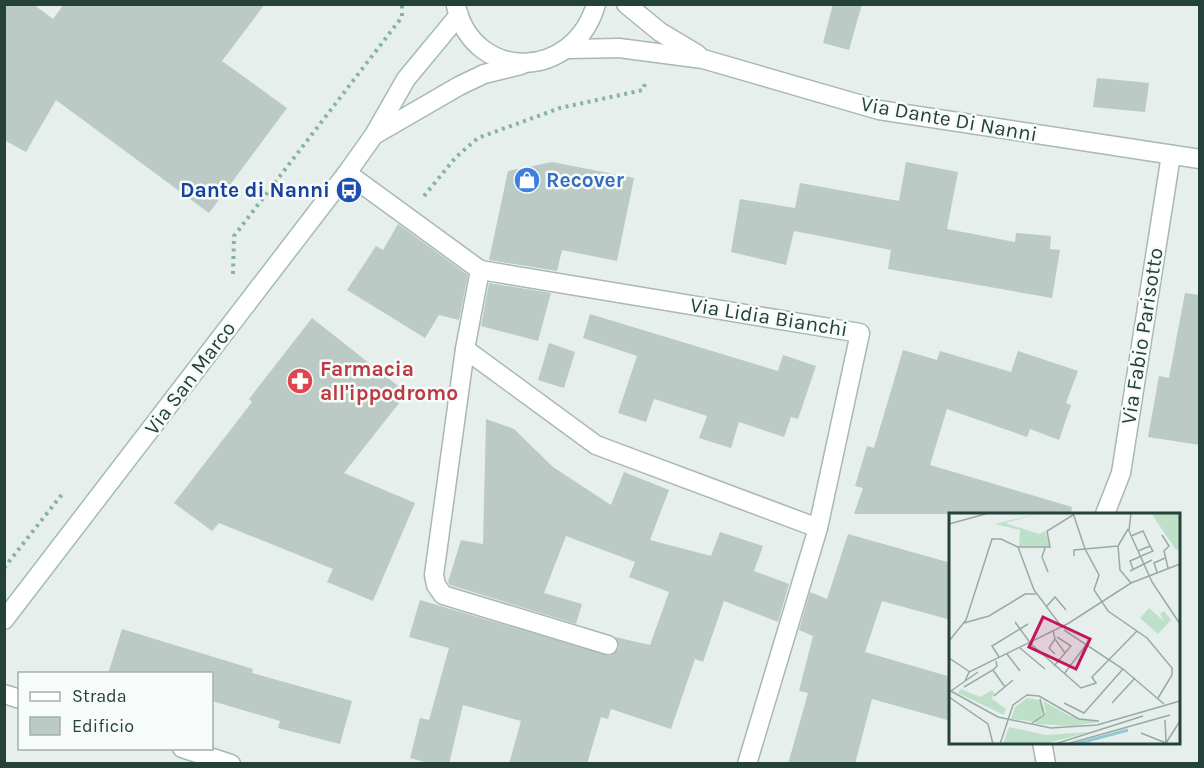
<svg xmlns="http://www.w3.org/2000/svg" width="1204" height="768" font-family="Karla,sans-serif">
<style>
.building{fill:#bbcac4}
.lines{fill:none;stroke-linecap:round;stroke-linejoin:round}
.minor-casing{stroke:#a8b8b2;stroke-width:21}
.tertiary-casing{stroke:#a8b8b2;stroke-width:21}
.secondary-casing{stroke:#a4bbb3;stroke-width:21}
.path{stroke:#86b3a5;stroke-width:4;stroke-dasharray:3 4.5;stroke-linecap:butt}
.minor{stroke:#fff;stroke-width:18}
.tertiary{stroke:#fff;stroke-width:18}
.secondary{stroke:#fff;stroke-width:18}
.labels{text-anchor:middle;stroke-width:5;stroke-linejoin:round;paint-order:stroke}
.street-label{font-size:21px;fill:#24423a;stroke:#f7fbf9}
.shop-label{font-size:21px;font-weight:bold;fill:#366cbe;stroke:#f7fbf9;text-anchor:start}
.transit-label{font-size:21px;font-weight:bold;fill:#164399;stroke:#f7fbf9;text-anchor:end}
.health-label{font-size:21px;font-weight:bold;fill:#be3a42;stroke:#f7fbf9;text-anchor:start}
.inset-river{fill:none;stroke:#8ec9d4;stroke-width:3}
.inset-road{fill:none;stroke:#98aaa4;stroke-width:1.5}
.view{fill:#c2185b;fill-opacity:0.15;stroke:#c2185b;stroke-width:3}
.inset-edge{fill:none;stroke:#24423a;stroke-width:3}
</style>
<rect width="100%" height="100%" fill="#e6efeb"/>
<g class="building">
<path d="M4,4h29l20,15 11,-15h201l-43,57 65,47 -78,105 -153,-113 -30,52 -22,-12z"/>
<path d="M833,4h29l-13,46 -26,-7z"/>
<path d="M1097,78l52,5 -4,29 -52,-5z"/>
<path d="M552,162l82,16 -17,83 -55,-11 -5,21 -68,-11 19,-89z"/>
<path d="M906,162l52,10 -11,57 68,13 1,-9 35,3 -1,13 10,1 -8,48 -164,-29 3,-19 -97,-19 -8,34 -55,-13 9,-53 55,9 5,-25 99,18z"/>
<path d="M398,224l70,51 -9,45 -20,-5 -14,23 -78,-48 29,-44 7,4z"/>
<path d="M489,283l62,10 -13,48 -57,-15z"/>
<path d="M1185,293l15,2v150l-52,-8 11,-61 10,2z"/>
<path d="M590,314l188,57 5,-16 33,11 -18,53 -7,-2 -7,20 -45,-15 -8,26 -32,-10 8,-22 -53,-17 -8,23 -28,-9 19,-57 -54,-18z"/>
<path d="M312,318l95,75 -63,80 71,30 -42,98 -46,-19 6,-13 -114,-46 -7,8 -38,-28 78,-101 -3,-3z"/>
<path d="M549,343l26,9 -11,36 -26,-8z"/>
<path d="M903,350l34,10 3,-9 71,21 7,-21 60,20 -12,32 5,2 -12,35 -29,-11 -3,8 -80,-28 -17,56 142,42 -1,7h-217l9,-26 -8,-2 12,-40 7,2z"/>
<path d="M486,419l28,10 39,38 58,38 13,-33 45,18 -19,50 61,16 9,-24 43,14 -9,25 35,13 -11,38 -54,-21 -21,61 -8,-3 -24,70 -60,-20 -3,10 -7,-2 -14,47h-78l12,-43 -58,-16 -14,59h-17l-22,-6 10,-40 9,2 20,-72 -40,-11 11,-37 190,56 9,-8 -4,-11 35,8 19,-53 -40,-15 6,-15 -69,-26 -22,57 38,11 -6,20 -126,-39 -2,-3 13,-42 22,4z"/>
<path d="M848,534l103,29v57l-69,-19 -17,51 86,25v44l-79,-22 -17,65h-67l20,-71 -9,-2 14,-55 -14,-6 11,-38 17,7z"/>
<path d="M122,629l131,40 -1,4 100,28 -12,43 -62,-16 2,-7 -68,-20v-27h-104z"/>
</g>
<g class="lines">
<defs>
<g id="minor">
<path d="M347,173l133,97 -15,79 131,96 222,83 -71,236"/>
<path d="M480,270l380,63 -42,195"/>
<path d="M465,349l-31,226 2,10 7,10 165,50"/>
<path d="M1105,514l16,-41 50,-318"/>
<path d="M4,694l16,5"/>
<path d="M1042,742l4,22"/>
<path d="M182,748l49,16"/>
</g>
<g id="tertiary">
<path d="M626,4l34,28 37,22"/>
<path d="M569,49l50,-1 84,11 176,51 321,49"/>
</g>
<g id="secondary">
<path d="M456,6c18,77 118,75 140,-2"/>
<path d="M376,134l83,-48 25,-12 37,-9"/>
<path d="M4,620l343,-447 27,-38 32,-56 53,-64"/>
</g>
</defs>
<use href="#minor" class="minor-casing"/>
<use href="#tertiary" class="tertiary-casing"/>
<use href="#secondary" class="secondary-casing"/>
<g class="path">
<path d="M424,196l32,-39 22,-19 82,-30 83,-18 3,-10"/>
<path d="M233,274l1,-38 168,-219v-13"/>
<path d="M4,568l59,-75"/>
</g>
<use href="#minor" class="minor"/>
<use href="#tertiary" class="tertiary"/>
<use href="#secondary" class="secondary"/>
</g>
<defs>
<symbol id="shop-disc" viewBox="-11 -11 22 22"><circle r="9.5" fill="#3f7fe0" stroke="#f7fbf9"/><path d="M-5-2.5h2.3a2.7 3.5 0 0 1 5.4 0H5L5.5 6h-11ZM-1.5-2.5h3a1.5 2.3 0 0 0-3 0Z" fill="#fff"/></symbol>
<symbol id="bus-disc" viewBox="-11 -11 22 22"><circle r="9.5" fill="#1a4fb4" stroke="#f7fbf9"/><path d="M-5-6H5V4H4V6H2V4H-2V6H-4V4H-5ZM-3.5-4V0h7V-4ZM-3.5 1.2v1.5H-2V1.2ZM2 1.2v1.5H3.5V1.2Z" fill="#fff"/></symbol>
<symbol id="pharmacy-disc" viewBox="-11 -11 22 22"><circle r="9.5" fill="#e0444e" stroke="#f7fbf9"/><path d="M-2-6h4v4h4v4h-4v4h-4v-4h-4v-4h4Z" fill="#fff"/></symbol>
</defs>
<g fill-rule="evenodd">
<use href="#shop-disc" x="512" y="165" width="30" height="30"/>
<use href="#bus-disc" x="334" y="175" width="30" height="30"/>
<use href="#pharmacy-disc" x="285" y="366" width="30" height="30"/>
</g>
<g class="labels">
<g class="street-label">
<text transform="translate(949 119) rotate(10)" y="7">Via Dante Di Nanni</text>
<text transform="translate(769 317) rotate(9)" y="7">Via Lidia Bianchi</text>
<text transform="translate(1142 336) rotate(-81)" y="7">Via Fabio Parisotto</text>
<text transform="translate(190 378) rotate(-53)" y="7">Via San Marco</text>
</g>
<g class="shop-label">
<text x="546" y="187">Recover</text>
</g>
<g class="transit-label">
<text x="330" y="197">Dante di Nanni</text>
</g>
<g class="health-label">
<text x="320" y="376">Farmacia<tspan x="320" dy="24">all'ippodromo</tspan></text>
</g>
</g>
<g transform="translate(949 513)">
<rect width="231" height="231" fill="#e6efeb"/>
<path d="M92,0l-36,10 34,11 6,-3 5,16 -31,-1 1,-16 -25,-6zM202,0h29v36l-4,1zM200,95l16,14 -5,-8 4,-3 7,9 -13,14 -18,-16zM12,176l19,8 12,-7 3,4 -4,4 15,11 -2,6 -46,-22zM78,185l13,2 5,10 -8,12 -26,-3 4,-12zM94,188l27,15 29,6 -27,4 -37,-2 11,-12zM60,214l37,8 44,-3 -46,12h-41z" fill="#bfe0c8"/>
<path class="inset-river" d="M127,231l52,-14"/>
<path class="inset-road" d="M124,0l12,36 14,26 -5,15 14,21 39,27 25,30v7l-14,23M182,0l-2,18 23,51 28,42M0,11l40,-11M179,16l-10,17 2,24 11,13M213,22l7,11 -5,5 4,17M182,23l12,-5 7,15 -12,5M69,34l16,43 27,36M69,34h32l-3,-16 26,-16M96,35l-3,9 6,15M125,43v-6l44,-4M184,56l-3,-8 23,-10 -3,-5M181,58l22,-11M208,59l-3,-9 11,-5M97,94l9,-10 11,13M66,109l16,22 50,44 15,-5 -4,-6 45,-46M15,110l25,-7 36,-22h11M104,117l2,9 10,14 -11,13M115,117l59,39 41,35M108,124l14,9 -6,7M106,126l-6,9 6,6M0,128l17,-21 26,-81h9l17,8M71,135l25,21M58,141l13,17M50,144l-7,-11 36,-22M0,145l21,14M44,157l12,17M115,161l22,-29M16,168l4,-9 100,-49 62,-40 49,-19M15,174l29,-17 4,-4 -1,-5M0,177l49,27 53,11 46,-3 83,-24M2,178l27,-19M45,183l19,-16M0,184l39,27 5,20M115,190l20,10 39,-44M163,190l23,-25M216,207l1,22M82,211l13,-9 -4,-16M192,220l25,10M217,230l14,-22M51,231l13,-39 14,-10 12,1 40,23 20,2M106,231l88,-28M118,231l103,-29"/>
<path class="view" d="M94,104l47,22 -14,30 -47,-22z"/>
<rect width="231" height="231" class="inset-edge"/>
</g>
<rect width="1204" height="768" fill="none" stroke="#24423a" stroke-width="12"/>
<rect x="18" y="672" width="195" height="78" fill="#f7fbf9" stroke="#a3b1ad" stroke-width="1.5"/>
<rect x="30" y="692" width="30" height="9" fill="#ffffff" stroke="#a3b1ad" stroke-width="1.5"/>
<text x="72" y="702" font-size="18" fill="#24423a">Strada</text>
<rect x="30" y="717" width="30" height="18" fill="#bbcac4" stroke="#a3b1ad" stroke-width="1.5"/>
<text x="72" y="732" font-size="18" fill="#24423a">Edificio</text>
</svg>
